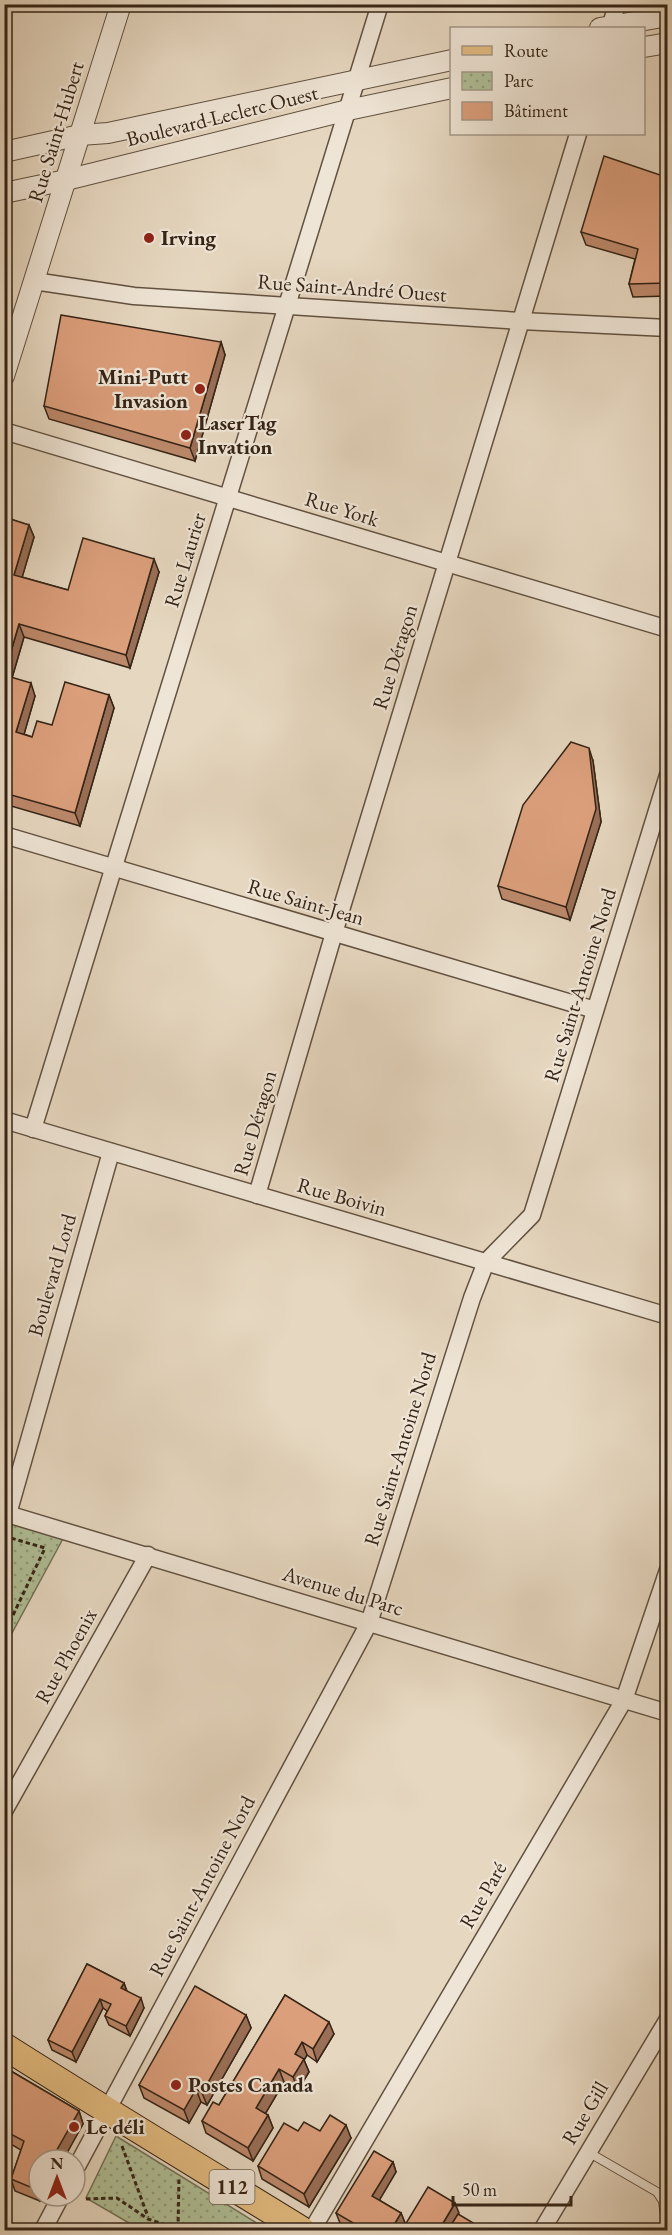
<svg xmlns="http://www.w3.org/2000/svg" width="672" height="2235" font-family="'EB Garamond',serif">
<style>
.park{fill:url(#park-dots);stroke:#727256;stroke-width:1.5}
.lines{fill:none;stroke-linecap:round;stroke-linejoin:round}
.service-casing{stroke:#615140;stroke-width:10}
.minor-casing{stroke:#615140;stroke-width:19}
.tertiary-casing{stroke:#615140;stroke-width:22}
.primary-casing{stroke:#352416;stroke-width:28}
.path{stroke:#352416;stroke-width:3;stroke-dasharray:4.5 3;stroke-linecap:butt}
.service{stroke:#efe5d6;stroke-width:8}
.minor{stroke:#efe5d6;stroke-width:16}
.tertiary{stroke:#efe5d6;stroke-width:20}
.primary{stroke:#e3bc80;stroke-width:26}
.wall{fill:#bd896b;stroke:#352416;stroke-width:1.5}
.shaded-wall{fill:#9a6f57;stroke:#352416;stroke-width:1.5}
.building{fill:#dc9f7c;stroke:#352416;stroke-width:1.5}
.poi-dot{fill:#8f2418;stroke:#efe5d6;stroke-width:2}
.labels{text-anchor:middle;stroke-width:4.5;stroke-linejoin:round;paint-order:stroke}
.shield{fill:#efe5d6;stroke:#6d5e50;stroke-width:1.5}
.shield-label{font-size:20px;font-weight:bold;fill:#352416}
.street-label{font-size:21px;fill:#352416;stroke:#efe5d6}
.poi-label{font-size:21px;font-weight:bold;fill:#352416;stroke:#efe5d6;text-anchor:start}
</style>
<defs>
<pattern id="park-dots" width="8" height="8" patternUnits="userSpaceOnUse" patternTransform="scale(1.5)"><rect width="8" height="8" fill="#b0bf97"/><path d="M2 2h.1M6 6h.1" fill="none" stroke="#909b7a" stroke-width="1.8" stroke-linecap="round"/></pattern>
</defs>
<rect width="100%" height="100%" fill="#e6d7c0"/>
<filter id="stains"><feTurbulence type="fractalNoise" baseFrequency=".00333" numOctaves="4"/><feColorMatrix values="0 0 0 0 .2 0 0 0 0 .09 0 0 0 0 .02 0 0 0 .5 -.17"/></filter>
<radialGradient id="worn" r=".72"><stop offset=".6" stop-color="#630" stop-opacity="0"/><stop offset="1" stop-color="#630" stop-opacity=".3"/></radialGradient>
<g class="park">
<path d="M5,1513l60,22 -60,111z"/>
<path d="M116,2136l152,94h-127l-55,-32z"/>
</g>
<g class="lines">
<defs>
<path id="service" d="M588,2152l69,40 6,9 4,29"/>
<g id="minor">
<path d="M610,28l7,-24"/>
<path d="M34,281l100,15 387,25 147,7"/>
<path d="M4,431l664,198"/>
<path d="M4,835l591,175"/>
<path d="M4,1120l664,196"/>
<path d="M33,1129l347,-1125"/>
<path d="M257,1195l77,-262 244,-799"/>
<path d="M4,1513l664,200"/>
<path d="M8,1514l103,-362"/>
<path d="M4,1811l144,-256"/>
<path d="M75,2170l294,-547 103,-325 14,-36 46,-47 136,-440"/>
<path d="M43,2230l18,-34"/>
<path d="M312,2230l312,-530 44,-130"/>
<path d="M542,2230l126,-211"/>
</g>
<g id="tertiary">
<path d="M600,28l68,-12"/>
<path d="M644,47l24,-4"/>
<path d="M4,152l76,-17 28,-2 344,-73"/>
<path d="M4,193l62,-13 282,-70 104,-22"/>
<path d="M4,376l117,-372"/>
</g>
<path id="primary" d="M4,2046c99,63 199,123 298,184"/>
</defs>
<use href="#service" class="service-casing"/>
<use href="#minor" class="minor-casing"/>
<use href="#tertiary" class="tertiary-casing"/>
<use href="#primary" class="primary-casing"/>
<g class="path">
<path d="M4,1536l41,12 -41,86"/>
<path d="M122,2146l26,71"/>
<path d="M86,2199l31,-1 31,21 33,11"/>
<path d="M178,2229l1,-51"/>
</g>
<use href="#service" class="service"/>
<use href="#minor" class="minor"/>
<use href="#tertiary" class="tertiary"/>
<use href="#primary" class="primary"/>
</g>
<g class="wall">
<path d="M660,175h8v121l-35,1 -4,-13 6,-25 -49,-14 -5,-13z"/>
<path d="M221,342l4,13 -30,106 -146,-42 -5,-13z"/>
<path d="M4,517l25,8 5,12 -12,40 46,13 91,-18 -29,96 -106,-31 -12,41 23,18 -11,38 8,3 20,-12 57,-30 5,13 -34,118 -76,-22z"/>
<path d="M593,761l8,61 -31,98 -68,-21 -4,-13z"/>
<path d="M87,1964l37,19 3,8 17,17 -14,28 -21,-11 -4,-9 2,-5 -4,-3 -27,54 -24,-12 -4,-10z"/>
<path d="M285,1995l49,39 -17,28 -10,-7 -3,5 5,12 -11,18 -14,-8 -19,32 3,1 5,13 -20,33 -47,-28 -4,-12 17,-16z"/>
<path d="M246,2015l5,13 -44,77 -6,-3 -12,21 -45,-25 -5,-13z"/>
<path d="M4,2067l75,44 4,13 -43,77 -25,-10 -4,-12 10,-29 -12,-7 -4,-12z"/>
<path d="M298,2131l53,7 -42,69 -47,-28 -4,-13z"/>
<path d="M393,2162l3,10 -17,28 22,13 4,10 -4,7h-49l-12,-7 -4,-10z"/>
</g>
<g class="shaded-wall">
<path d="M221,342l4,13 -30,106 -5,-13z"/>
<path d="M29,525l5,12 -15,51 -5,-13z"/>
<path d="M154,559l5,13 -29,96 -4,-13z"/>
<path d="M19,624l5,13 -15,51 -5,-12z"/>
<path d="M31,683l4,13 -14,49 -5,-13z"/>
<path d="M109,695l5,13 -34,118 -5,-13z"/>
<path d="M589,748l4,13 8,61 -31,98 -4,-13z"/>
<path d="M124,1983l3,10 -6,-5z"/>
<path d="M141,1998l3,10 -14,28 -4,-10z"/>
<path d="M100,1999l3,9 -27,54 -4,-10z"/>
<path d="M246,2015l5,13 -44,77 -5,-12z"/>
<path d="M329,2022l5,12 -17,28 -4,-13z"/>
<path d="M302,2042l5,13 -3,5 5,12 -11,18 -5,-13 2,-23z"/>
<path d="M279,2069l5,13 -23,39 -5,-13z"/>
<path d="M196,2089l5,13 -12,21 -5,-13z"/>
<path d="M79,2111l4,13 -20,36h-12z"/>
<path d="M268,2115l5,13 -20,33 -5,-13z"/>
<path d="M346,2125l5,13 -42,69 -5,-13z"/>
<path d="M393,2162l3,10 -20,34 -4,-10z"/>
<path d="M39,2182v14h4l-3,5 -5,-12z"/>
<path d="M455,2203l4,10 -11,17h-9z"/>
<path d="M401,2213l4,10 -4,7h-10z"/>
</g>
<g class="building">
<path d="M604,156l56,19h8v108l-39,1 9,-35 -57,-17z"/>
<path d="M61,315l160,27 -31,106 -146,-42z"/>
<path d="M4,517l25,8 -15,50 54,15 15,-52 71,21 -28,96 -107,-31 -15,51z"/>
<path d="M4,675l27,8 -15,49 16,5 5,-16 15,4 13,-43 44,13 -34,118 -71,-20z"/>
<path d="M571,742l18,6 7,61 -30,98 -68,-21 25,-81z"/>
<path d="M87,1964l37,19 -3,5 20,10 -15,28 -21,-10 6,-12 -11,-5 -28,53 -24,-12z"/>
<path d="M195,1986l51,29 -44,78 -6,-4 -12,21 -45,-25z"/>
<path d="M285,1995l44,27 -16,27 -11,-7 -7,12 9,5 -11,18 -14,-8 -23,39 12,7 -20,33 -46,-27 11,-19 6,3z"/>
<path d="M4,2067l75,44 -28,49h-12v22l-4,7 -24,-10 13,-38 -19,-10 2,-15 -3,-1z"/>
<path d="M330,2115l16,10 -42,69 -46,-28 26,-43 14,8 6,-9 16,9z"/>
<path d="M374,2151l19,11 -21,34 29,17 -10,17h-26l-29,-17z"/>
<path d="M428,2187l27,16 -16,27h-37z"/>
<path d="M458,2214l27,16h-37z"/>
</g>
<g class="poi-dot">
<circle cx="149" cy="238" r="6"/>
<circle cx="200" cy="389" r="6"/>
<circle cx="186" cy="435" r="6"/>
<circle cx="176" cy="2085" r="6"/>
<circle cx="74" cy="2127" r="6"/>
</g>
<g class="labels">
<rect class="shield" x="209.5" y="2170" width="45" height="34" rx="4.5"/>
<g class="shield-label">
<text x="232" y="2194">112</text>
</g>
<g class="street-label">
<text transform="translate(222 116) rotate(-14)" y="7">Boulevard Leclerc Ouest</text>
<text transform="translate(56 132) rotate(-73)" y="7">Rue Saint-Hubert</text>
<text transform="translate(352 288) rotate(4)" y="7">Rue Saint-André Ouest</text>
<text transform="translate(342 509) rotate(17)" y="7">Rue York</text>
<text transform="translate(185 560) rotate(-73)" y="7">Rue Laurier</text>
<text transform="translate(395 657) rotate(-73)" y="7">Rue Déragon</text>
<text transform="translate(306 902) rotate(16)" y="7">Rue Saint-Jean</text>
<text transform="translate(580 985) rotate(-73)" y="7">Rue Saint-Antoine Nord</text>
<text transform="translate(255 1123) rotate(-74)" y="7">Rue Déragon</text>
<text transform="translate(342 1197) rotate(16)" y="7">Rue Boivin</text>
<text transform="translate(52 1275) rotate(-74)" y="7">Boulevard Lord</text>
<text transform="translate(400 1449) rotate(-73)" y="7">Rue Saint-Antoine Nord</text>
<text transform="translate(343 1591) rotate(17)" y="7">Avenue du Parc</text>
<text transform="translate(66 1656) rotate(-61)" y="7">Rue Phoenix</text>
<text transform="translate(202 1886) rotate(-62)" y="7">Rue Saint-Antoine Nord</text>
<text transform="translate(483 1895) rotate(-60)" y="7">Rue Paré</text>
<text transform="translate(585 2113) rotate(-59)" y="7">Rue Gill</text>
</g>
<g class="poi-label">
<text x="161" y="245">Irving</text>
<text x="188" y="384" text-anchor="end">Mini-Putt<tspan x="188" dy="24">Invasion</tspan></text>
<text x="198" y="430">LaserTag<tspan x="198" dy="24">Invation</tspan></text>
<text x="188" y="2092">Postes Canada</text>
<text x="86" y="2134">Le déli</text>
</g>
</g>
<rect width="672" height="2235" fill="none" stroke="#e6d7c0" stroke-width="24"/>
<rect x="6" y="6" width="660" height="2223" fill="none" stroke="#352416" stroke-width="3"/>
<rect x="12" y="12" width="648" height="2211" fill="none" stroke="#352416" stroke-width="1.5"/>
<rect x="450" y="27" width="195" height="108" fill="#efe5d6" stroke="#a59889" stroke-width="1.5"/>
<rect x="462" y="46" width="30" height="9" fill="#e3bc80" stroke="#a59889" stroke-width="1.5"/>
<text x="504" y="57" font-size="18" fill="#352416">Route</text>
<rect x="462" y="72" width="30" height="18" fill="url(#park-dots)" stroke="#a59889" stroke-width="1.5"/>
<text x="504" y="87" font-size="18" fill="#352416">Parc</text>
<rect x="462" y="102" width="30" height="18" fill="#dc9f7c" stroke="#a59889" stroke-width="1.5"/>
<text x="504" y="117" font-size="18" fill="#352416">Bâtiment</text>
<g transform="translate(57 2178)"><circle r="28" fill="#efe5d6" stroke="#a59889" stroke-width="1.5"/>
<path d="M0-4.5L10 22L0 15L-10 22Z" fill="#8f2418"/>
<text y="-9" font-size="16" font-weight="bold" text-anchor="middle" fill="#352416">N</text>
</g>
<path d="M453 2196v9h118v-9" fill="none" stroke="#352416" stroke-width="3"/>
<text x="462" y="2196" font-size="18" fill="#352416" stroke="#efe5d6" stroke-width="4.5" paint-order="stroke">50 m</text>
<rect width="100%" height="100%" filter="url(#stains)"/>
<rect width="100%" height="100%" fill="url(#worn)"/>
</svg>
